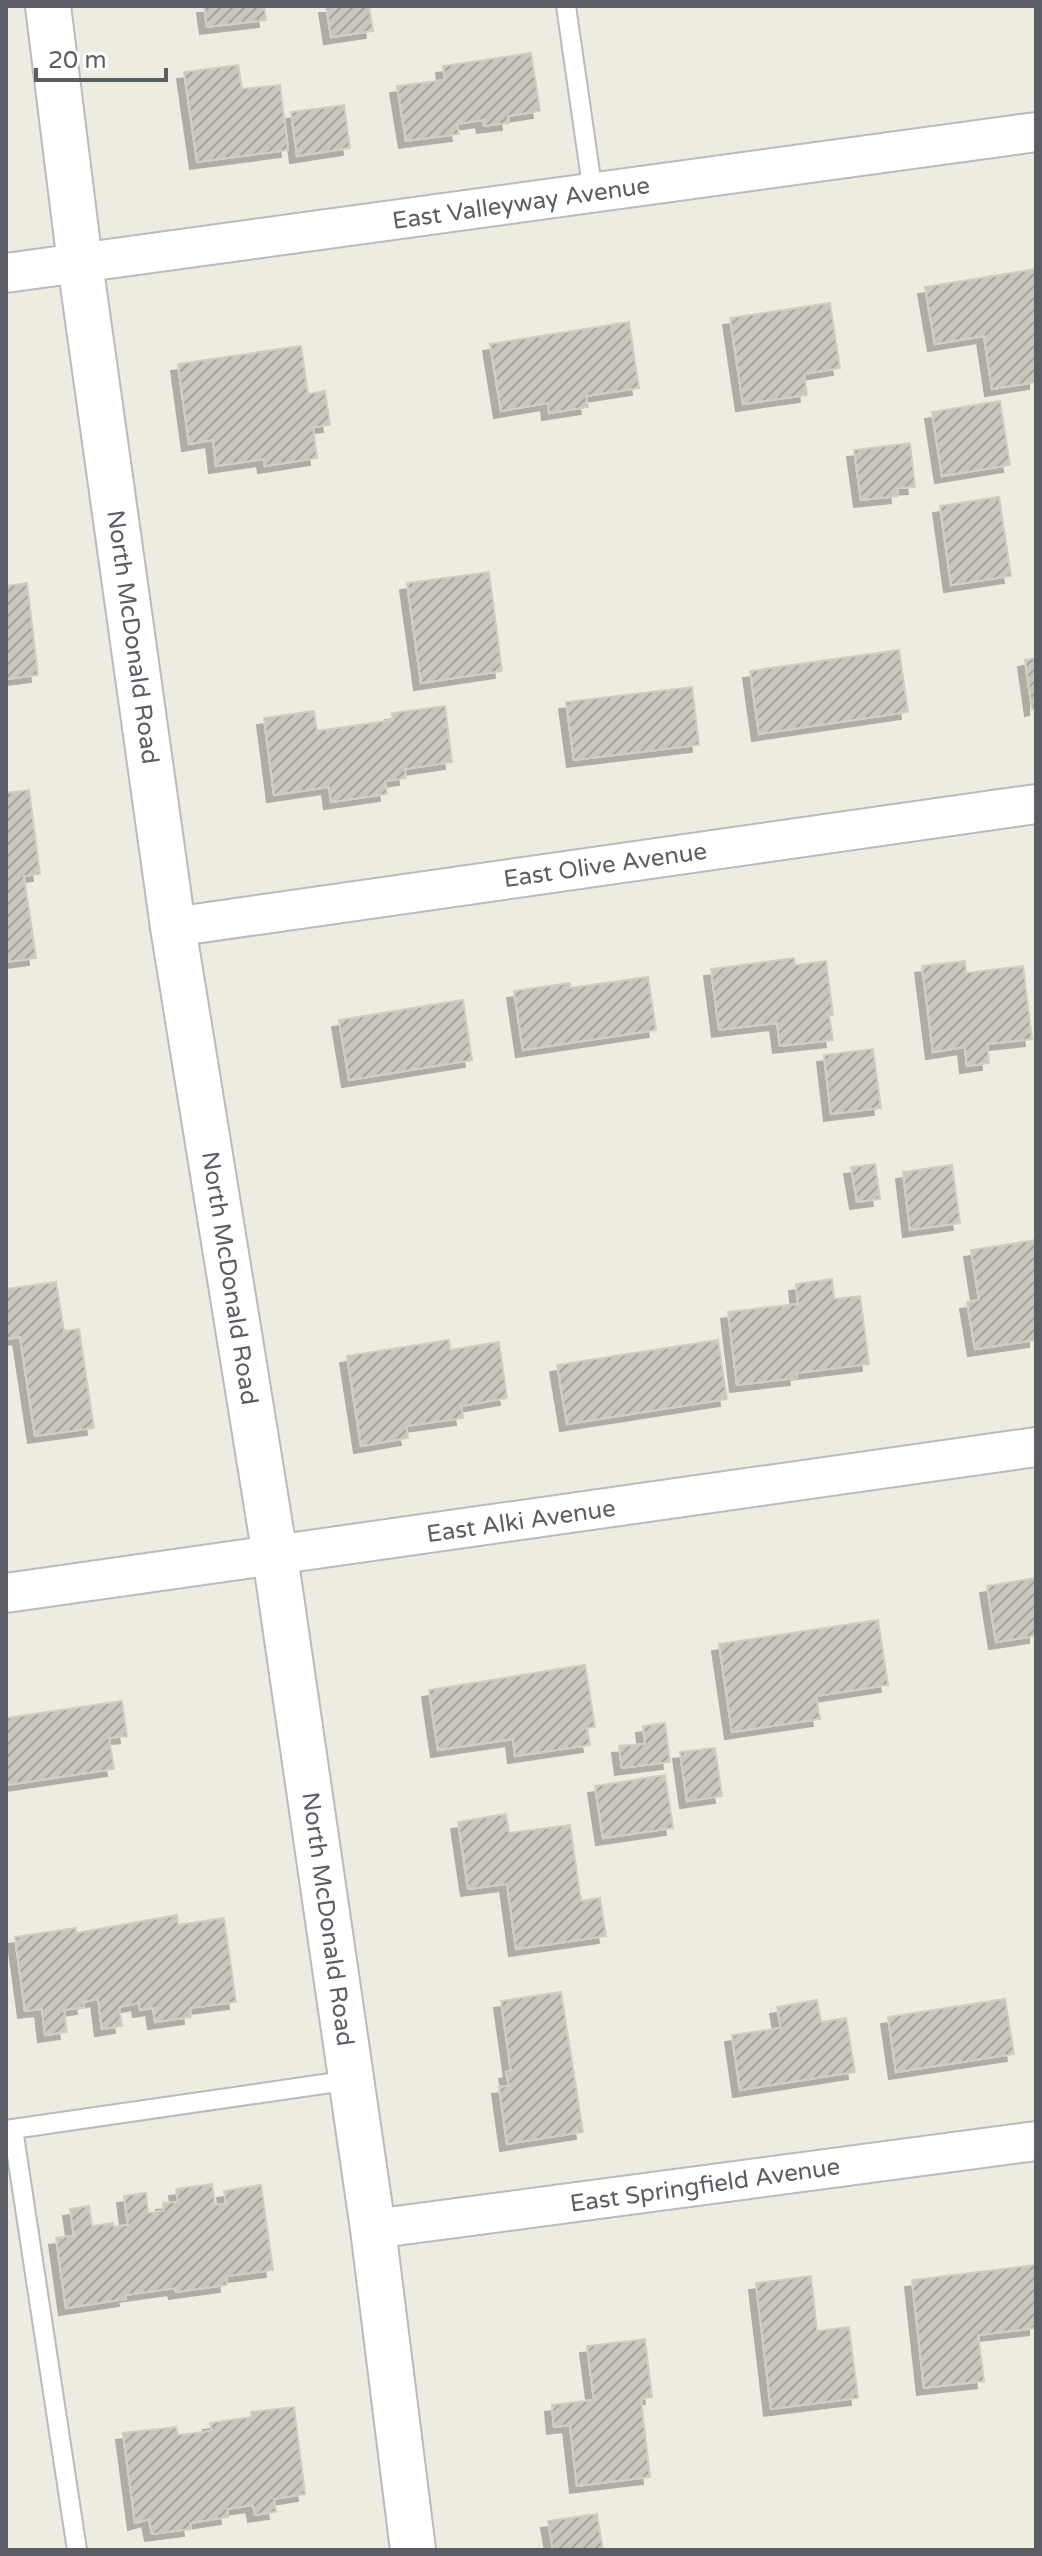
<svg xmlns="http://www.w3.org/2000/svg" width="1042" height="2556" font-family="'Varela Round',sans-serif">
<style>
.building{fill:url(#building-hatch);stroke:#d4cdbf;stroke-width:2;filter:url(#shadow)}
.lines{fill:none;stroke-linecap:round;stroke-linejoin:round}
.service-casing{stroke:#b7babf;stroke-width:22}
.minor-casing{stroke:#b7babf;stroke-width:42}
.tertiary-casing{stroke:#b7babf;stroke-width:48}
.service{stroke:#fff;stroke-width:18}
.minor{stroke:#fff;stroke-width:38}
.tertiary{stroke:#fff;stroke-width:44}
.labels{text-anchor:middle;stroke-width:8;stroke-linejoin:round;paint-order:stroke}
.street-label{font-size:24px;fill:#5a5e64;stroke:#fff}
</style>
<defs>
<pattern id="building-hatch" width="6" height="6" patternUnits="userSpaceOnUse" patternTransform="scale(2)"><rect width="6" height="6" fill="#c9c6be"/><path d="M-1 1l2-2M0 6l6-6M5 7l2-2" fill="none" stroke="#a6a49e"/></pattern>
<filter id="shadow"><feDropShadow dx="-7" dy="7" stdDeviation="0" flood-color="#0004"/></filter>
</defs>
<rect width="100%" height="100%" fill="#eeebe1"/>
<g class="building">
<path d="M204,6h60l2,14 -59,7z"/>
<path d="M326,6h43l4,25 -42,6z"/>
<path d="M531,53l9,58 -32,5 1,7 -25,3 -1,-6 -26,4 2,10 -53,7 -9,-55 48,-6 -2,-14z"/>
<path d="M238,65l4,24 38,-4 8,65 -91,12 -13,-90z"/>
<path d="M344,105l6,43 -53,8 -6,-44z"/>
<path d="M1036,269v113l-44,7 -8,-53 -49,8 -10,-57z"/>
<path d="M830,303l10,65 -36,6 3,21 -64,9 -13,-86z"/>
<path d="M629,322l10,66 -53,8 2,11 -39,6 -1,-10 -47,8 -11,-67z"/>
<path d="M301,346l7,48 17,-3 5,34 -17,2 4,31 -52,8 -1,-7 -48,7 -3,-26 -24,4 -11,-80z"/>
<path d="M1000,401l10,64 -68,11 -10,-64z"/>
<path d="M910,443l5,44 -18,1 1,8 -37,4 -7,-50z"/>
<path d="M999,497l12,79 -60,9 -11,-79z"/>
<path d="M489,572l13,99 -81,12 -14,-100z"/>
<path d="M27,583l11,92 -32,4v-93z"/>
<path d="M899,650l9,62 -149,22 -9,-63z"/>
<path d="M1036,658v50l-4,1 -7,-49z"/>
<path d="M692,687l7,58 -125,15 -8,-58z"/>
<path d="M445,706l7,56 -47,7 1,9 -21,3 2,13 -56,8 -2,-15 -55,8 -10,-77 50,-7 3,20 76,-11 -1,-7z"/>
<path d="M29,790l11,84 -16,2 12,82 -30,4v-169z"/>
<path d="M794,958l1,7 31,-4 7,54h-4l4,25 -53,6 -3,-23 -58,7 -8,-61z"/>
<path d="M965,961l1,12 57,-7 9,73 -45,5 2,19 -22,3 -2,-19 -32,5 -11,-86z"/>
<path d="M648,977l8,53 -133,20 -9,-59 56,-8v5z"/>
<path d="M463,1000l9,60 -123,20 -10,-60z"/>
<path d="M873,1049l8,59 -50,6 -7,-59z"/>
<path d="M875,1164l5,35 -23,3 -6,-35z"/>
<path d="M952,1165l8,58 -50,7 -7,-58z"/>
<path d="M1036,1240v100l-61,9 -8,-47 12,-2 -8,-50z"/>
<path d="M832,1279l2,20 26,-3 9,68 -73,9 1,5 -60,7 -9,-73 70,-8 -2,-20z"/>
<path d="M56,1282l8,49 15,-2 15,99 -59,8 -15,-99 -13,2 -1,-50z"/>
<path d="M449,1340l1,10 49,-8 8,56 -46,8 2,12 -57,8 2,12 -47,8 -14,-90z"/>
<path d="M718,1340l9,59 -160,25 -10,-59z"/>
<path d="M1036,1578v58l-40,6 -9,-56z"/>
<path d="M878,1620l10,65 -72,11 4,23 -88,13 -13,-88z"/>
<path d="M585,1665l10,62 -8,1 3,17 -75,11 -2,-17 -75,11 -9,-60z"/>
<path d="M122,1701l5,35 -18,2 5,31 -108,16v-67z"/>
<path d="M665,1723l5,39 -48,6 -3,-22 26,-2 -2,-18z"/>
<path d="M715,1748l7,48 -35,5 -7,-49z"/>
<path d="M665,1775l8,53 -70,10 -8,-52z"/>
<path d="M506,1814l3,19 61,-8 11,76 19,-3 6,38 -90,13 -9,-65 -39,5 -10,-67z"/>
<path d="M177,1915l1,10 46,-7 12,84 -46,6 1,9 -36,5 -2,-14 -13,2 -1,-7 -20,4 3,19 -20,3 -4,-30 -15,3 1,5 -20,3 3,22 -22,3 -3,-26 -17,2 -10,-74 61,-9v5z"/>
<path d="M561,1992l22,140 -76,12 -8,-57 10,-1 -3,-14 5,-1 -10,-70z"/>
<path d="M1005,1999l9,55 -118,18 -8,-55z"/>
<path d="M817,2000l4,22 25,-4 9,54 -115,18 -8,-55 49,-7 -4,-21z"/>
<path d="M212,2184l3,21 11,-1 -2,-13 37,-6 12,85 -47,6 1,9 -51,7 -1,-4 -50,7 1,4 -60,9 -10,-70 18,-2 -4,-27 19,-3 3,20 21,-3 1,4 14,-2 -4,-29 22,-3 2,20 16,-2 -1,-8 15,-1 -2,-13z"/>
<path d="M1036,2265v63l-58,7 6,46 -60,7 -12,-108z"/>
<path d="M811,2276l6,55 32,-4 9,71 -87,11 -15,-126z"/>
<path d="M645,2339l7,58 -11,2 9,78 -73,9 -7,-61 -16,2 -2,-22 42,-5 -7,-54z"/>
<path d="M294,2407l11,87 -31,5 2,13 -21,3 -2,-10 -26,4 1,8 -38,6 1,6 -39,5 -3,-15 -14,4 -12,-90 53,-6 2,8 34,-4 -2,-8 42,-6 -1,-5z"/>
<path d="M597,2514l6,36h-50l-5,-29z"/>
</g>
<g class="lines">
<defs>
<g id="service">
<path d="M566,6l27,187"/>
<path d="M13,2129l64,421"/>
<path d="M6,2130l345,-50"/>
</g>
<g id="minor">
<path d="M6,273l1030,-141"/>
<path d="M173,927l863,-123"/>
<path d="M6,1593l1030,-146"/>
<path d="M373,2229l663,-88"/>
</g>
<path id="tertiary" d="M48,6l32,257 93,664 102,629 98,673 40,321"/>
</defs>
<use href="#service" class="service-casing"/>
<use href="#minor" class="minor-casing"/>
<use href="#tertiary" class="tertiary-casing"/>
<use href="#service" class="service"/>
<use href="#minor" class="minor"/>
<use href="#tertiary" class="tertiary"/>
</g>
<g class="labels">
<g class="street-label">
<text transform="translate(521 203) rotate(-8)" y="8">East Valleyway Avenue</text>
<text transform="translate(133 637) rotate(82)" y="8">North McDonald Road</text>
<text transform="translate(605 865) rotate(-8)" y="8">East Olive Avenue</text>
<text transform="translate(230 1278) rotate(81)" y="8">North McDonald Road</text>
<text transform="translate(521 1521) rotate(-8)" y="8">East Alki Avenue</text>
<text transform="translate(328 1919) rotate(82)" y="8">North McDonald Road</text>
<text transform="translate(705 2185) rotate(-8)" y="8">East Springfield Avenue</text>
</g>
</g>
<rect width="1042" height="2556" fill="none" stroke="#5a5e64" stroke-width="16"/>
<path d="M36 68v12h130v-12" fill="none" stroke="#5a5e64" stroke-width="4"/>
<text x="48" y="68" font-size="24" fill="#5a5e64" stroke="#ffffff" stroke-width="6" paint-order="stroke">20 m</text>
</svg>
